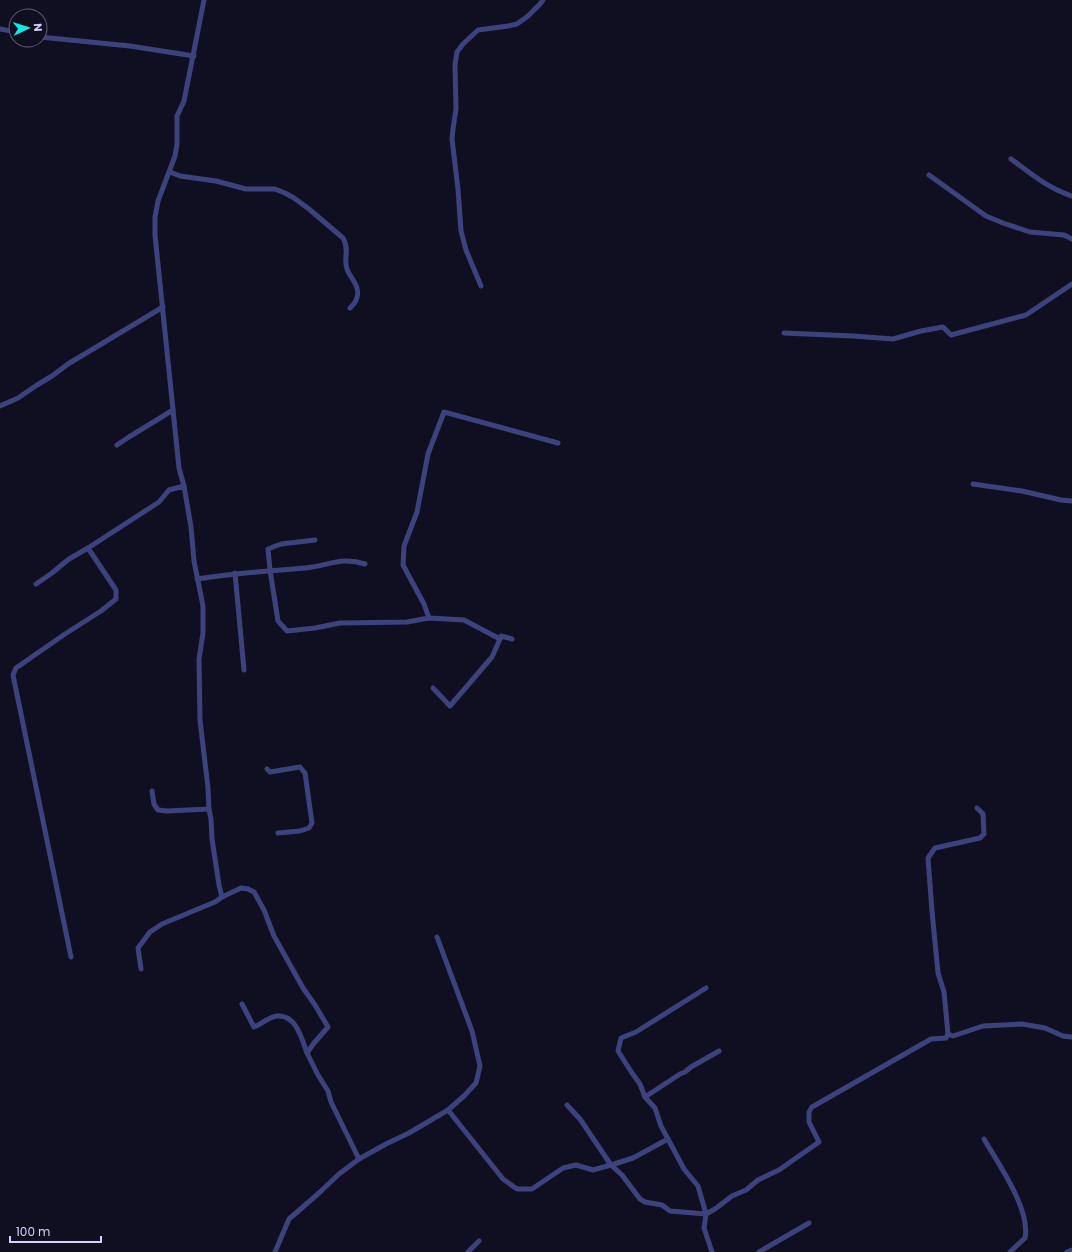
<svg xmlns="http://www.w3.org/2000/svg" width="1072" height="1252" font-family="Poppins,sans-serif">
<style>
.lines{fill:none;stroke-linecap:round;stroke-linejoin:round}
.minor{stroke:#3d427d;stroke-width:5}
</style>
<rect width="100%" height="100%" fill="#100f21"/>
<g class="lines">
<g class="minor">
<path d="M0,29l16,3"/>
<path d="M40,37l90,9 64,10"/>
<path d="M1011,159c19,14 38,30 61,37"/>
<path d="M170,172l10,4 36,5 30,8h29l10,4 9,5 15,11 34,29c7,12 0,20 4,31 1,4 4,7 6,11 7,10 6,20 -3,28"/>
<path d="M929,175l57,41 17,7 27,9 34,3 8,4"/>
<path d="M481,286l-15,-36 -5,-19 -3,-42 -6,-50 1,-10 3,-20 -1,-44 2,-13 6,-8 15,-14 30,-4 9,-2 11,-8 12,-12 3,-4"/>
<path d="M784,333l69,3 40,3 28,-8 22,-4 8,8 75,-20 46,-31"/>
<path d="M0,406l18,-8 19,-13 15,-9 16,-12 95,-57"/>
<path d="M117,445l12,-8 44,-27"/>
<path d="M973,484l49,7 39,9 11,1"/>
<path d="M184,486l-5,-18 -24,-233v-18l3,-16 17,-45 2,-12v-28l7,-15 20,-101"/>
<path d="M315,540l-34,4 -13,5 2,21 8,51 9,10 28,-3 25,-5 67,-1 22,-4 35,2 36,19 1,-3 11,3"/>
<path d="M88,548l71,-46 10,-12 15,-4 7,41 3,34 9,45v27l-4,26 1,61 8,68 1,21 2,10 1,20 7,46 3,12 19,-9 7,1 6,3 10,18 10,26 29,52 12,17 13,22 -14,16 -7,10 11,22 10,16 3,11 28,57"/>
<path d="M235,573l9,97"/>
<path d="M197,579c37,-6 72,-8 108,-11 24,-2 35,-12 60,-4"/>
<path d="M36,584l16,-11 17,-14 19,-11 28,42v9l-15,12 -36,23 -49,34 -3,7 58,282"/>
<path d="M429,618l-5,-14 -21,-39 1,-19 13,-34 11,-58 16,-42 114,31"/>
<path d="M433,688l17,18 42,-49 8,-18"/>
<path d="M267,769l3,3 30,-5 5,6 7,50 -3,5 -9,3 -22,2"/>
<path d="M152,791l2,13 4,6 9,1 42,-2"/>
<path d="M437,937l35,94 8,35 -4,17 -12,13 -16,14"/>
<path d="M141,969l-3,-21 12,-16 12,-8 53,-22 7,-5"/>
<path d="M242,1004l12,23c8,-3 14,-10 23,-11 19,-2 25,23 30,37"/>
<path d="M948,1034l-4,-42 -6,-19 -6,-62 -4,-53 7,-10 45,-10 4,-4 -1,-20 -6,-6"/>
<path d="M645,1097l35,-23 5,-2 6,-5 28,-16"/>
<path d="M668,1139l-7,-13 -6,-18 -10,-11 -5,-13 -8,-11 -14,-22 3,-13 15,-6 70,-44"/>
<path d="M984,1139c14,24 47,71 41,99l-15,14"/>
<path d="M275,1252l14,-33 30,-26 20,-19 20,-15 27,-15 23,-11 39,-23 55,69 14,10h15l31,-21 13,-3 17,5 18,-5 11,10 18,24 5,3 17,3 8,6 36,3 -8,-28 -14,-17 -16,-30 -35,19 -22,7 -31,-46 -13,-14"/>
<path d="M468,1252l11,-11"/>
<path d="M712,1252l-8,-24 2,-14 9,-5 17,-13 14,-6 12,-10 21,-10 40,-28 -10,-20v-10l3,-5 119,-68 15,-1 2,-4 5,2 30,-10 39,-2 23,4 18,8 9,1"/>
<path d="M759,1252l50,-29"/>
<path d="M1067,1252l5,-2"/>
</g>
</g>
<g transform="translate(28 28) rotate(86)"><circle r="19" fill="#100f21" stroke="#5e5d79"/>
<path d="M0-3L7 15L0 10L-7 15Z" fill="#11eae6"/>
<text y="-6" font-size="11" font-weight="bold" text-anchor="middle" fill="#d2d2fc">N</text>
</g>
<path d="M10 1236v6h91v-6" fill="none" stroke="#d2d2fc" stroke-width="2"/>
<text x="16" y="1236" font-size="12" fill="#d2d2fc" stroke="#100f21" stroke-width="3" paint-order="stroke">100 m</text>
</svg>
